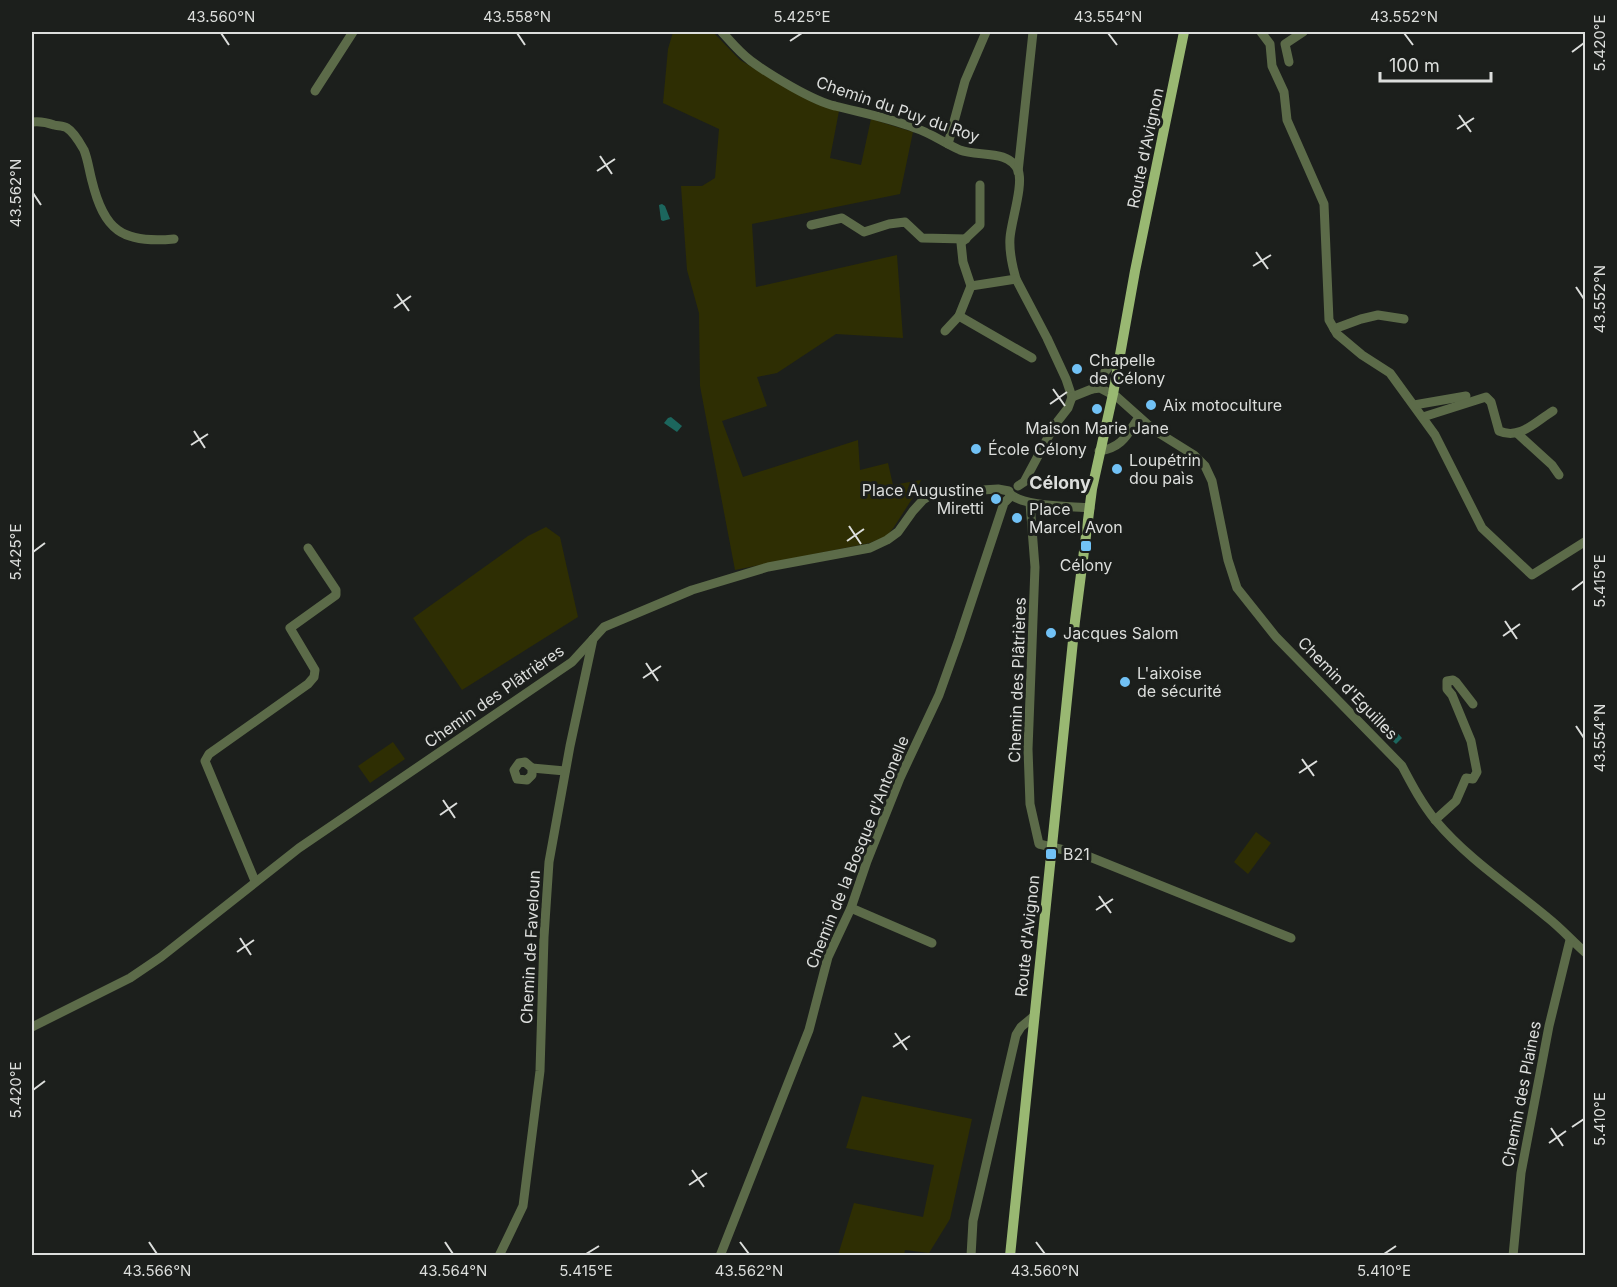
<svg xmlns="http://www.w3.org/2000/svg" width="1617" height="1287" font-family="Inter,sans-serif">
<style>
.green{fill:#2e2e03}
.water{fill:#1c665d}
.lines{fill:none;stroke-linecap:round;stroke-linejoin:round}
.minor{stroke:#5c6b49;stroke-width:9}
.major{stroke:#99b872;stroke-width:10}
.ticks{fill:none;stroke:#dcdedc;stroke-width:2}
.poi-dot{fill:#71c1f5;stroke:#1c1f1c;stroke-width:2}
.labels{text-anchor:middle;stroke-width:6;stroke-linejoin:round;paint-order:stroke}
.street-label{font-size:16px;fill:#dcdedc;stroke:#1c1f1c}
.poi-label{font-size:16px;fill:#dcdedc;stroke:#1c1f1c;text-anchor:start}
.neighbourhood-label{font-size:18px;font-weight:bold;fill:#dcdedc;stroke:#1c1f1c}
.neatline{fill:none;stroke:#dcdedc;stroke-width:2}
.ticks-label{font-size:15px;text-anchor:middle;fill:#dcdedc}
</style>
<rect width="100%" height="100%" fill="#1c1f1c"/>
<g class="green">
<path d="M673,32h40l27,28 74,43 25,8 -9,47 31,7 10,-46 42,13 -13,62 -148,30 4,63 141,-32 6,83 -67,-4 -59,39 -20,4 10,29 -45,15 21,56 115,-37 2,30 28,-7 5,22 28,-5 -9,19 -18,28 -7,9 -17,7 -135,27 -35,-184 -1,-73 -12,-43 -6,-84h21l13,-8 4,-49 -56,-26 5,-54z"/>
<path d="M546,527l14,10 18,80 -116,73 -49,-72 115,-82z"/>
<path d="M393,742l12,17 -35,24 -12,-17z"/>
<path d="M1256,832l15,11 -23,31 -14,-12z"/>
<path d="M862,1096l110,23 -22,100 -21,34 -24,-3 -1,5h-66l16,-52 69,14 11,-52 -88,-17z"/>
</g>
<g class="water">
<path d="M662,204l3,2 5,13 -7,2 -2,-1 -2,-15z"/>
<path d="M671,417l11,9 -5,6 -13,-9 4,-5z"/>
<path d="M1392,727l10,11 -6,6 -13,-12 3,-4z"/>
</g>
<g class="lines">
<g class="minor">
<path d="M722,32c9,10 18,21 29,29 19,14 62,40 84,45 27,7 54,12 80,22 16,5 29,15 45,22 18,7 48,-1 58,20 6,14 -7,52 -8,68 -1,14 2,27 6,41l31,59 19,41 6,18"/>
<path d="M1261,32l9,12 2,22 12,26 3,28 37,84 5,116 8,14 25,21 28,18 45,62 47,93 50,47 54,-34"/>
<path d="M1289,62l-4,-18 18,-12"/>
<path d="M315,91l38,-59"/>
<path d="M32,122c8,-1 14,0 22,3 4,1 10,1 13,3 7,4 13,15 17,22 4,10 5,20 8,31 12,49 30,63 82,58"/>
<path d="M948,144l17,-63 21,-49"/>
<path d="M1018,172l15,-140"/>
<path d="M811,225l31,-7 22,14 25,-8 16,-2 17,16 44,1"/>
<path d="M971,286l-8,-24 -2,-19 19,-18v-40"/>
<path d="M959,316l73,42"/>
<path d="M1334,329l27,-10 17,-4 26,4"/>
<path d="M945,331l14,-15 12,-30 45,-7"/>
<path d="M1092,389l8,-1 17,9 37,33 40,25 11,11 7,15 16,79 9,28 39,49 126,129c10,19 20,38 34,55 32,38 75,66 112,97 14,11 25,24 38,35"/>
<path d="M1072,397l20,-8 19,-25"/>
<path d="M1414,405l52,-9"/>
<path d="M1423,417l63,-20 5,5 8,29c21,9 36,-9 54,-20"/>
<path d="M1518,434l34,31 7,10"/>
<path d="M1099,451c23,-3 28,-16 40,-34"/>
<path d="M1018,486l6,-4 30,-56 14,-18 4,-11"/>
<path d="M1009,493c14,14 60,13 81,15"/>
<path d="M1030,503l5,64 -7,182 2,55 9,40 46,11 206,83"/>
<path d="M525,762l7,6v7l-5,5 -10,-1 -3,-9 5,-7z"/>
<path d="M532,768l33,3"/>
<path d="M1435,820l21,-19 10,-23 7,1 4,-7 -6,-31 -19,-46 -5,-6v-8l6,-1 3,2 17,22"/>
<path d="M255,881l-50,-120 4,-7 99,-70 6,-7 1,-7 -25,-42 46,-33v-5l-28,-42"/>
<path d="M851,908l81,35"/>
<path d="M32,1027l98,-49 31,-21 138,-109 273,-186 32,-35 88,-37 76,-23 102,-19 17,-8 11,-8 15,-21 10,-11 11,-7 64,-4 11,2"/>
<path d="M499,1256l24,-50 17,-135 4,-134 5,-75 21,-116 23,-107"/>
<path d="M720,1256l89,-226 19,-73 23,-49 16,-47 33,-83 39,-83 20,-56 45,-136 7,-7"/>
<path d="M971,1256l2,-35 43,-186 5,-8 12,-10"/>
<path d="M1513,1256l8,-83 28,-147 21,-86"/>
</g>
<path class="major" d="M1010,1256l65,-635 17,-132 21,-95 22,-123 49,-239"/>
</g>
<path class="ticks" d="M221,33l8,12M517,33l8,12M1108,33l9,12M1404,33l9,12M790,41l12,-8M1572,52l12,-9M1459,115l12,17M1457,129l17,-11M600,156l12,18M597,171l18,-12M33,193l8,12M1256,252l12,17M1253,266l18,-11M1576,287l8,12M397,294l12,17M394,308l17,-12M1053,389l12,17M1050,404l17,-12M194,431l11,17M191,445l17,-11M849,526l12,18M847,541l17,-12M33,552l12,-9M1572,590l12,-9M1505,621l12,18M1503,636l17,-12M646,663l12,18M643,678l18,-12M1576,726l8,12M1302,759l12,17M1299,773l18,-12M443,800l12,18M440,815l17,-12M1099,896l12,17M1096,910l17,-11M240,938l11,17M237,952l17,-12M895,1033l12,17M893,1047l17,-11M33,1090l12,-9M1572,1127l12,-8M1551,1128l12,18M1549,1143l17,-12M692,1170l12,17M689,1185l18,-12M149,1242l8,12M445,1242l8,12M740,1242l9,12M1036,1242l9,12M586,1254l13,-8M1384,1254l12,-8"/>
<g class="poi-dot">
<circle cx="1077" cy="369" r="6"/>
<circle cx="1151" cy="405" r="6"/>
<circle cx="1097" cy="409" r="6"/>
<circle cx="976" cy="449" r="6"/>
<circle cx="1117" cy="469" r="6"/>
<circle cx="996" cy="499" r="6"/>
<circle cx="1017" cy="518" r="6"/>
<rect x="1080" y="540" width="12" height="12" rx="3"/>
<circle cx="1051" cy="633" r="6"/>
<circle cx="1125" cy="682" r="6"/>
<rect x="1045" y="848" width="12" height="12" rx="3"/>
</g>
<g class="labels">
<g class="street-label">
<text transform="translate(898 109) rotate(19)" y="6">Chemin du Puy du Roy</text>
<text transform="translate(1145 148) rotate(-78)" y="6">Route d'Avignon</text>
<text transform="translate(1017 680) rotate(-88)" y="6">Chemin des Plâtrières</text>
<text transform="translate(1348 688) rotate(46)" y="6">Chemin d'Eguilles</text>
<text transform="translate(494 696) rotate(-35)" y="6">Chemin des Plâtrières</text>
<text transform="translate(857 852) rotate(-68)" y="6">Chemin de la Bosque d'Antonelle</text>
<text transform="translate(1027 936) rotate(-84)" y="6">Route d'Avignon</text>
<text transform="translate(530 947) rotate(-87)" y="6">Chemin de Faveloun</text>
<text transform="translate(1521 1094) rotate(-79)" y="6">Chemin des Plaines</text>
</g>
<g class="poi-label">
<text x="1089" y="366">Chapelle<tspan x="1089" dy="18">de Célony</tspan></text>
<text x="1163" y="411">Aix motoculture</text>
<text x="1097" y="434" text-anchor="middle">Maison Marie Jane</text>
<text x="988" y="455">École Célony</text>
<text x="1129" y="466">Loupétrin<tspan x="1129" dy="18">dou paìs</tspan></text>
<text x="984" y="496" text-anchor="end">Place Augustine<tspan x="984" dy="18">Miretti</tspan></text>
<text x="1029" y="515">Place<tspan x="1029" dy="18">Marcel Avon</tspan></text>
<text x="1086" y="571" text-anchor="middle">Célony</text>
<text x="1063" y="639">Jacques Salom</text>
<text x="1137" y="679">L'aixoise<tspan x="1137" dy="18">de sécurité</tspan></text>
<text x="1063" y="860">B21</text>
</g>
<g class="neighbourhood-label">
<text x="1060" y="489">Célony</text>
</g>
</g>
<rect width="1617" height="1287" fill="none" stroke="#1c1f1c" stroke-width="66"/>
<path d="M1380 72v9h111v-9" fill="none" stroke="#dcdedc" stroke-width="3"/>
<text x="1389" y="72" font-size="18" fill="#dcdedc" stroke="#1c1f1c" stroke-width="4.5" paint-order="stroke">100 m</text>
<rect x="33" y="33" width="1551" height="1221" class="neatline"/>
<g class="ticks-label">
<text x="221" y="22">43.560°N</text>
<text x="517" y="22">43.558°N</text>
<text x="802" y="22">5.425°E</text>
<text x="1108" y="22">43.554°N</text>
<text x="1404" y="22">43.552°N</text>
<text transform="translate(1600 43) rotate(-90)" y="5">5.420°E</text>
<text transform="translate(16 193) rotate(-90)" y="5">43.562°N</text>
<text transform="translate(1600 299) rotate(-90)" y="5">43.552°N</text>
<text transform="translate(16 552) rotate(-90)" y="5">5.425°E</text>
<text transform="translate(1600 581) rotate(-90)" y="5">5.415°E</text>
<text transform="translate(1600 738) rotate(-90)" y="5">43.554°N</text>
<text transform="translate(16 1090) rotate(-90)" y="5">5.420°E</text>
<text transform="translate(1600 1119) rotate(-90)" y="5">5.410°E</text>
<text x="157" y="1276">43.566°N</text>
<text x="453" y="1276">43.564°N</text>
<text x="586" y="1276">5.415°E</text>
<text x="749" y="1276">43.562°N</text>
<text x="1045" y="1276">43.560°N</text>
<text x="1384" y="1276">5.410°E</text>
</g>
</svg>
